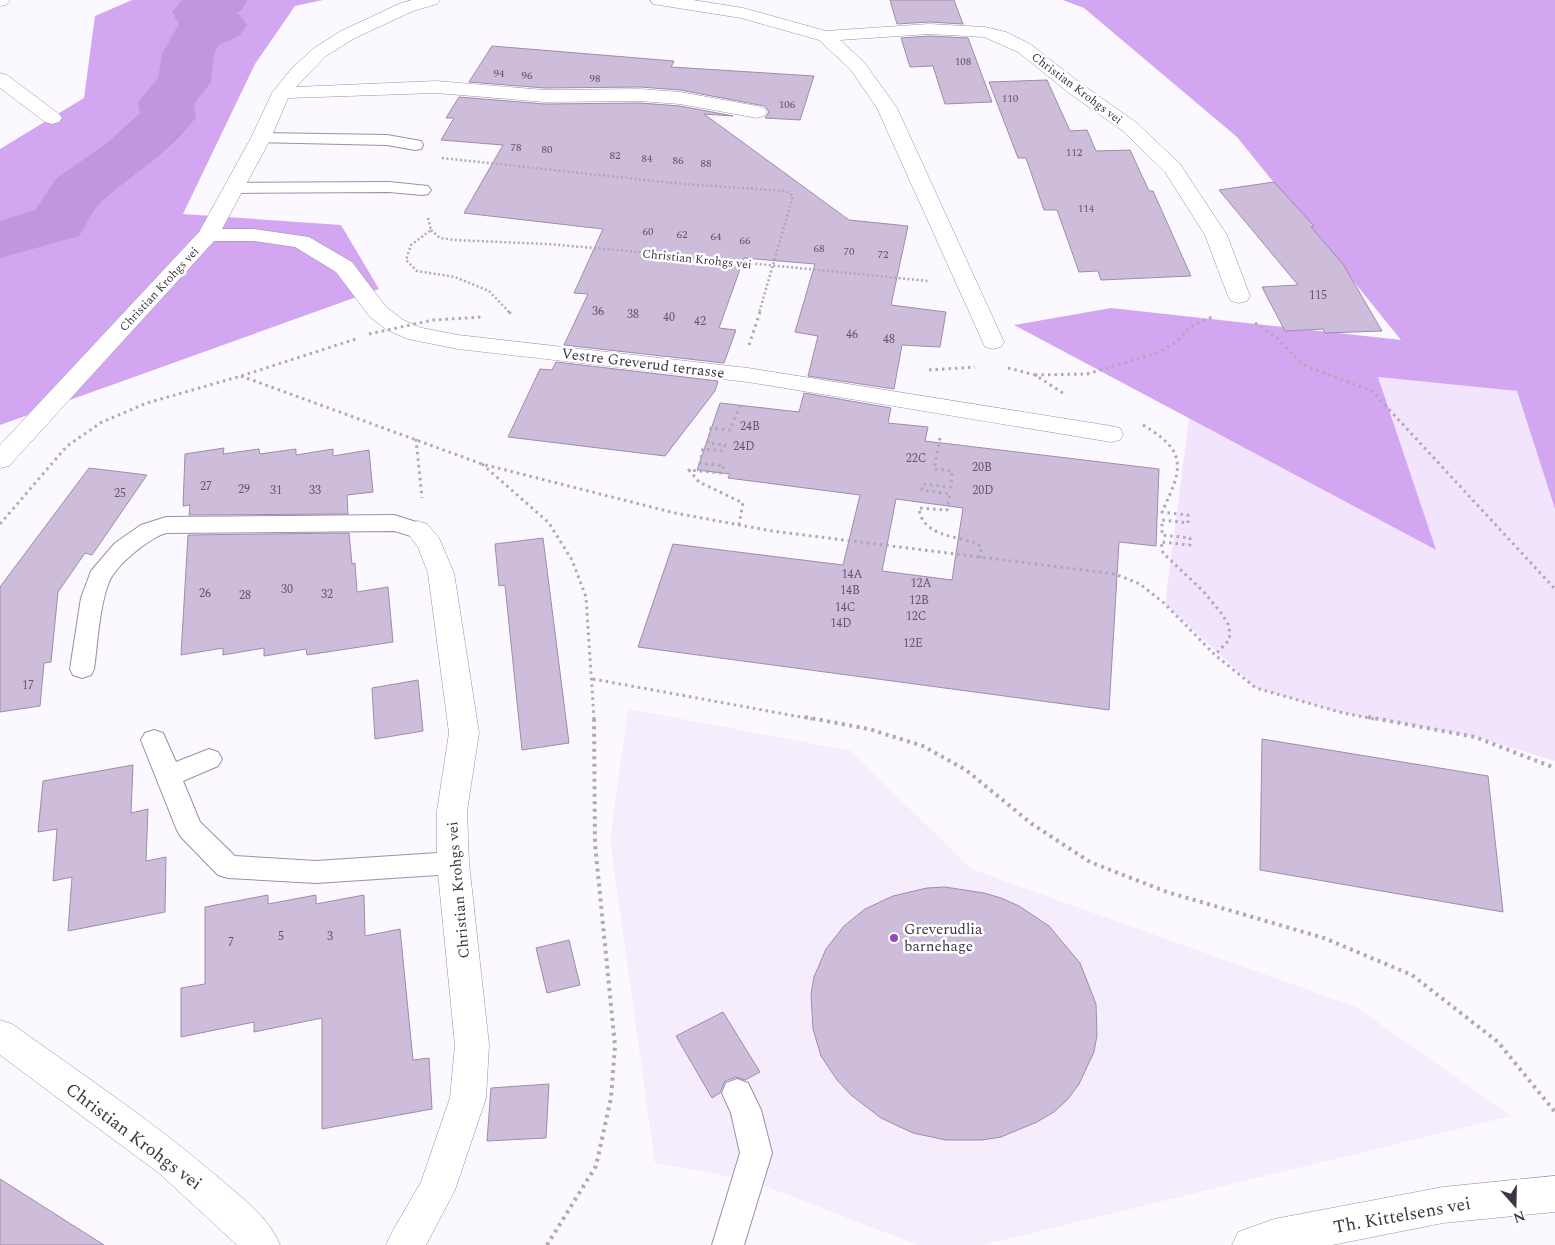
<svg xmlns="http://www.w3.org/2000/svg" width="1555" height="1245" font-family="Spectral,serif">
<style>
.built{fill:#f5ecfc}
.green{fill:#f3e4fe}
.forest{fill:#d2a6f1}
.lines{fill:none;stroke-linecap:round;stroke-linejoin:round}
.river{fill:#c195df;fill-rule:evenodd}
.building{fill:#cebcdb;stroke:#9e8caa;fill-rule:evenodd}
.service-casing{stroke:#9e8dab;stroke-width:2}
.minor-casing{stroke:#9e8dab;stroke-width:1}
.path-far2{stroke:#afa9b3;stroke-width:2.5;stroke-dasharray:2 2.5;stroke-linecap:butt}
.path-far1{stroke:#afa9b3;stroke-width:3;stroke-dasharray:2.5 4;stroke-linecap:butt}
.path{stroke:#afa9b3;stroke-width:4;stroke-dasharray:3 4.5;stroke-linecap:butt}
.service{fill:#fff;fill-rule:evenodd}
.minor{fill:#fff;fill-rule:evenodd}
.path-bridge{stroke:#afa9b3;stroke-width:3;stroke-dasharray:2.5 4;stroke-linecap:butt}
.poi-dot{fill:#9149bb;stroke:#fff;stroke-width:2}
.labels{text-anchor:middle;stroke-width:5;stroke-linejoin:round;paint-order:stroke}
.far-number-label{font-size:11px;fill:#615768}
.far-street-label{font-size:12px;fill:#3d3542;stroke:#fff}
.number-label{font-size:12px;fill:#615768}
.street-label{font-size:15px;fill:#3d3542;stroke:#fff}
.poi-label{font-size:15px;fill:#3d3542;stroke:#fff;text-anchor:start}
.near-street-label{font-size:18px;fill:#3d3542;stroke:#fff}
</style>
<rect width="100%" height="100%" fill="#fcf8ff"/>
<path class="built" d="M628,709l223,42 120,118 385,138 155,109 -529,129h-64l-169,-65 -94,-17 -45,-323z"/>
<path class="green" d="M1378,377l139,14 38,118v252l-79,-24 -133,-24 -87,-25 -91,-84 24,-186 246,132z"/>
<g class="forest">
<path d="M132,0h191l-28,6 -40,58 -72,150 158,11 38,64 -379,136v-276l84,-51 11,-82z"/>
<path d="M1063,0h492v509l-38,-118 -139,-14 58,173 -422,-225 97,-17 290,32 -164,-203 -153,-129z"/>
</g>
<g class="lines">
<path class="river" d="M182,0h66l-7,11 -5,2 3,1 8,11 -8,11 -20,9 -5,9 -3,28 -17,22 2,13c-25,35 -62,56 -94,84 -9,9 -16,24 -23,35l-79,22v-37l35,-11 22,-32 50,-35 33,-30 -2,-11 20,-24 4,-24 17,-30 -7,-12z"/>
</g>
<g class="building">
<path d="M890,0h64l9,24 -34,-2 -32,2z"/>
<path d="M929,36l39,2 24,64 -47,2 -12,-38 -23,1 -9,-29z"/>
<path d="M492,46l182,15 -3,6 143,9 -14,44 -35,-2 4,-6 -4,-6 -85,-16 -40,-3 -95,1 -76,-6z"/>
<path d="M1047,80l23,51 17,-1 9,21 34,-1 19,41h4l38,85 -90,4 -3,-9 -19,1 -22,-62h-13l-18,-52h-8l-29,-76z"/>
<path d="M459,97l86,7 95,-1 40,3 53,10 -29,-2 145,106 59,6 -17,79 55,7 -6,35 -38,-2 -8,44 -86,-13 10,-40 -23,-4 20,-68 -71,-6 -25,70 17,2 -12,33 -160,-18 24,-51 -14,-1 29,-64 -139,-16 39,-68 -62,-5 13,-22h-8z"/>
<path d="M1274,182l40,44 -3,1 32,37 39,67 -57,2 -2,-4 -38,2 -23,-44 36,-2 -79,-95z"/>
<path d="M556,362l162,19 -3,10 -50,65 -157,-19 32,-68 12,1z"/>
<path d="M804,393l87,15 -3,15 40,4 -3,14 234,28 -3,77 -37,-4 -10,168 -471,-63 35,-103 170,21 17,-70 -132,-17 2,-4 -33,-4 23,-67 79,9zM896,499l67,9 -11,72 -70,-9z"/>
<path d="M224,448l-1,6 36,-5 1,5 36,-5v6l37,-6v7l36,-6 4,42 -26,3 1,19 -159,1 1,-10 -7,1 2,-52z"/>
<path d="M89,468l58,7 -55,80 -7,-2 -27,39 -7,70 -7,1 -4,43 -40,6v-125z"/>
<path d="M349,533l3,31 3,-1 2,29 31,-5 5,55 -86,13 -1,-6 -42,7v-8l-41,7v-7l-42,7 7,-120z"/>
<path d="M543,538l26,205 -47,7 -17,-165 -6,1 -4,-42z"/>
<path d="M418,680l5,51 -48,8 -3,-51z"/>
<path d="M1262,739l226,37 15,136 -243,-42z"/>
<path d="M133,765l-2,48 17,-4 -2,52 20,-4 -1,55 -97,19 4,-54 -19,4 4,-52 -19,3 5,-51z"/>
<path d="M945,887l39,6 17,5 18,8 30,20 31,37 16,41 1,31 -3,17 -15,32 -11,15 -14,13 -17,10 -36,15 -19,3h-36l-33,-7 -32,-15 -30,-23 -14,-15 -16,-24 -8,-27 -2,-35 3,-17 12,-28 18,-23 21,-17 28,-13 34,-8z"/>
<path d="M268,895v9l48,-9v9l48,-9 1,41 35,-7 13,131 16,-2 3,51 -110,20v-111l-68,14v-10l-73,15v-49l24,-4v-77z"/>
<path d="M569,940l11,45 -33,8 -11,-45z"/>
<path d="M723,1012l37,60 -15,8 -9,-3 -11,4 -5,12 -8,5 -36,-62z"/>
<path d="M549,1084l-3,54 -59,3 4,-53z"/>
<path d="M0,1179l104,66h-104z"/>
</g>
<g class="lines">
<defs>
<g id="service">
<path d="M261,133l126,2 34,6 2,4 -2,4 -6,1 -28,-5 -132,-3 -2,-4 2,-4z"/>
<path d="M389,182l39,4 3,4 -3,4 -6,1 -33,-3 -155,1 -6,-1 -3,-4 3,-4 6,-1z"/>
<path d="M394,515l32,10 3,5 -3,5 -8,3 -24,-7 -228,2c-17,5 -50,32 -57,49 -10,26 -11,59 -15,87l-3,6 -9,3 -9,-3 -3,-6 11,-71 10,-27 24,-28 26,-18 25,-8z"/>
<path d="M154,730l9,3 13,29 33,-13 9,3 4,7 -4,7 -35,15 17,41 35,34 81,5 137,-9 10,3 4,8 -4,8 -10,3 -137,9 -88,-5 -10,-3 -38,-39 -4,-8 -35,-88 4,-7z"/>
<path d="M737,1079l11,4 13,27 11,43 -28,92h-32l28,-92 -9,-40 -9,-20 4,-10z"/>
</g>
<g id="minor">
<path d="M0,0h10l-4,5 -6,1z"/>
<path d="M412,0h28l-3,4 -24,7 -60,28 -27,17 -30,31 140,-6 109,9 95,-1 40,3 77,14 7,2 3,4 -3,4 -7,2 -77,-14 -40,-3 -95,1 -109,-9 -148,5 -17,40 -49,91h32l55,8 43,25 34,45 17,13 19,8 36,7 290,33 363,58 9,2 3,6 -3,6 -9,2 -363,-60 -290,-33 -50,-10 -21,-9 -17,-13 -34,-45 -41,-25 -41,-6h-40l-205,225 -9,2v-23l199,-213 52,-94 21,-45 21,-26 21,-19 27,-17 60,-28z"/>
<path d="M650,0h43l50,8 83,23 103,-7 56,3 21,5 24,12 53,41 54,38 43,41 47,71 23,61 -3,5 -8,2 -8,-2 -3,-5 -23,-61 -40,-63 -42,-41 -54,-38 -51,-41 -34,-15 -55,-3 -89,6 24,22 33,46 107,234 -3,5 -8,2 -8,-2 -108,-239 -26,-38 -32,-30 -78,-22 -82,-13 -6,-1z"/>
<path d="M0,73l7,2 52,39 3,4 -3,4 -7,2 -7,-2 -45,-34z"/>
<path d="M418,521l9,3 12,14 15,35 25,160 -12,78 2,52 20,182 -3,53 -31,92 -29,55h-40l6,-13 29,-50 29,-84 5,-53 -18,-182v-52l12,-78 -21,-160 -10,-26 -13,-17 4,-6z"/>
<path d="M0,1020l12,4c70,50 142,98 207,154 23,20 49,38 61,67h-43l-77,-71 -160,-119z"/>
<path d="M1555,1176v36l-112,11 -111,22h-100l6,-13 36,-13 169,-32z"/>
</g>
</defs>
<use href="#service" class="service-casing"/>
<use href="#minor" class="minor-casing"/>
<g class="path-far2">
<path d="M442,158l241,26 103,7 7,5 -34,117"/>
<path d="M428,218l3,12 -20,15 -5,15 11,11 38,6 34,14 21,22"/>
<path d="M431,230l9,8 14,2 93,4 71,6 310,31"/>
</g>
<g class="path-far1">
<path d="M509,312l4,4"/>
<path d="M1255,323l23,16 19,20 11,8 64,24 183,198"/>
<path d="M749,345l11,-33"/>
<path d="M1008,368l27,7 28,18"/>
<path d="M929,370l46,-3"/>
<path d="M1035,375l52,-1 70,-21 19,-11 14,-15 24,-11"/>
<path d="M241,376l241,88 193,49 97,18 343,43 25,10 25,20 50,51 41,33 87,25 31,6"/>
<path d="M1143,425c46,27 39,44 19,87l26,3v8l-26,-3v15l28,3v7l-29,-3 2,11 40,38 19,23 6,10 2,9 -1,7 -14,15"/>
<path d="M940,438l-6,31 18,2 -1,16 -28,-3 -1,6 28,4 -3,16 -28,-2c3,28 36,28 58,35l4,4 -1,11"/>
<path d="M416,439l6,59"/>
<path d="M482,464l67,59 23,37 14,37 8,122"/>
<path d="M0,524l67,-78 35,-24 45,-19 94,-27 118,-38"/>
<path d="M739,525l4,-22 -44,-21 -10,-12 32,3 3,-7 -24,-3 3,-14 19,2 3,-6 -17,-2 3,-15 19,2 10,-25"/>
<path d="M593,679l219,40"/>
</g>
<g class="path">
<path d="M805,717l64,12 54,17 43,24 66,54 58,38 77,30 157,46 88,37 86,67 57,70"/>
<path d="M1368,717l107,20 80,31"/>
<path d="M547,1245l49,-79 15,-68 4,-52 -20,-202 -1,-127"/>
</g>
<use href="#service" class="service"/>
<use href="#minor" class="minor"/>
<path class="path-bridge" d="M369,334l64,-14 49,-3"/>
</g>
<circle class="poi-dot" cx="894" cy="938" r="5"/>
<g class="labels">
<g class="far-number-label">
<text x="963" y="65">108</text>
<text x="499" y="77">94</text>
<text x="527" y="79">96</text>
<text x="595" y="82">98</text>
<text x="1010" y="102">110</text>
<text x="787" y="108">106</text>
<text x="516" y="151">78</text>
<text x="547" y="153">80</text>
<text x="1074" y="156">112</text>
<text x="615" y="159">82</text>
<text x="647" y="162">84</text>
<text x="678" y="164">86</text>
<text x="706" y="167">88</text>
<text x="1086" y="212">114</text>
<text x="648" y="235">60</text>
<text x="682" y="238">62</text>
<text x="716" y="240">64</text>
<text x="745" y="244">66</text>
<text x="819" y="252">68</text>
<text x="849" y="255">70</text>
<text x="883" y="258">72</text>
</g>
<g class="far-street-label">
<text transform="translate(1077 88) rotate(37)" y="4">Christian Krohgs vei</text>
<text transform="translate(697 259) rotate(6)" y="4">Christian Krohgs vei</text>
<text transform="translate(159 289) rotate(-47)" y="4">Christian Krohgs vei</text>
</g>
<g class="number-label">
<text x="1318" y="299">115</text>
<text x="598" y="315">36</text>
<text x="633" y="318">38</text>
<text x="669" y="321">40</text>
<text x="700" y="325">42</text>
<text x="852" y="338">46</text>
<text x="889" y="343">48</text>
<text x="750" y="430">24B</text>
<text x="744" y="450">24D</text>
<text x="916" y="462">22C</text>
<text x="982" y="471">20B</text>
<text x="206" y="490">27</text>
<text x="244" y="493">29</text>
<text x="276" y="494">31</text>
<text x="315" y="494">33</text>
<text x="983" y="494">20D</text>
<text x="120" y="497">25</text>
<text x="852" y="578">14A</text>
<text x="921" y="587">12A</text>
<text x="287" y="593">30</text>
<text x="850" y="594">14B</text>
<text x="205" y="597">26</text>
<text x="327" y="598">32</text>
<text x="245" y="599">28</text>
<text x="919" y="604">12B</text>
<text x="845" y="611">14C</text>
<text x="916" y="620">12C</text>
<text x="841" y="627">14D</text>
<text x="913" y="647">12E</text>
<text x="28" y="689">17</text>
<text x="281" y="940">5</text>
<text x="330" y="940">3</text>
<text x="231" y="946">7</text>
</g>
<g class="street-label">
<text transform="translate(643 363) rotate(7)" y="5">Vestre Greverud terrasse</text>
<text transform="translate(458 890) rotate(-95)" y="5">Christian Krohgs vei</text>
</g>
<g class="poi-label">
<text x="904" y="934">Greverudlia<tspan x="904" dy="17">barnehage</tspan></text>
</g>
<g class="near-street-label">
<text transform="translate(134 1136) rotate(37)" y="6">Christian Krohgs vei</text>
<text transform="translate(1402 1215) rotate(-10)" y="6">Th. Kittelsens vei</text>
</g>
</g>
<g transform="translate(1515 1205) rotate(160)" stroke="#ffffff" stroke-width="4" paint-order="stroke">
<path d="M0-4L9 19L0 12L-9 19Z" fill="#3d3542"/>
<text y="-8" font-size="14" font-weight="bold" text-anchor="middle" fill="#3d3542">N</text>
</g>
</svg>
